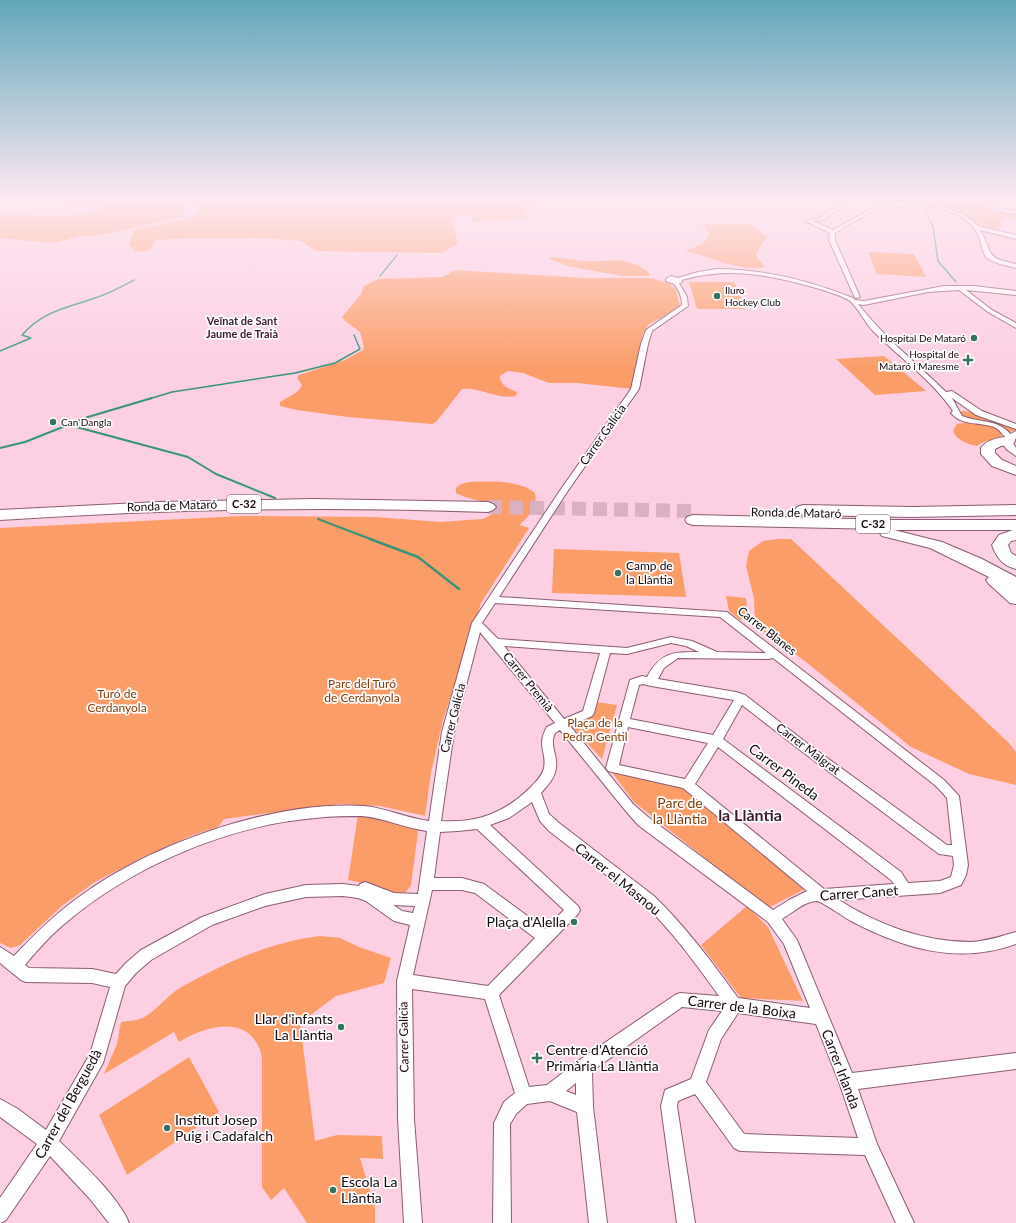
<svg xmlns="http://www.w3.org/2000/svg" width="1016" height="1223" font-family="Lato,sans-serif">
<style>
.green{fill:#fb9d69}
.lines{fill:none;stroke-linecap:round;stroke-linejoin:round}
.stream-far2{stroke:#389477;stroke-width:1.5}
.stream-far1{stroke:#389477;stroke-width:2}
.stream{stroke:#389477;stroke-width:2.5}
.motorway-tunnel{stroke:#dab1c3;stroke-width:14;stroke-dasharray:14 7;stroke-linecap:butt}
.minor-casing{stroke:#8b5c73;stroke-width:2}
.tertiary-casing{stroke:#8b5c73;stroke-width:2}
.motorway-casing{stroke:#8b5c73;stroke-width:2}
.minor{fill:#fff;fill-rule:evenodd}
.tertiary{fill:#fff;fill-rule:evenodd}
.motorway{fill:#fff;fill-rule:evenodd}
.poi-dot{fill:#35735e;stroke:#fff;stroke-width:1.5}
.labels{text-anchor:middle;stroke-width:3.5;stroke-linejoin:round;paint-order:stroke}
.far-poi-label{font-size:10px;fill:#16060e;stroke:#fff;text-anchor:start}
.far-neighbourhood-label{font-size:11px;font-weight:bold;fill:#42192f;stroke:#fff}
.shield{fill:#fff;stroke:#5c5156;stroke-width:1}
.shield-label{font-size:11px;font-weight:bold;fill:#16060e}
.street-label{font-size:12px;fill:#16060e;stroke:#fff}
.poi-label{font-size:12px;fill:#16060e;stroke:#fff;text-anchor:start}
.park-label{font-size:12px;fill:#843c05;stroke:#fff}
.near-street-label{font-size:14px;fill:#16060e;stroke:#fff}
.near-park-label{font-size:14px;fill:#843c05;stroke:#fff}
.near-poi-label{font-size:14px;fill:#16060e;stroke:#fff;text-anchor:start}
.near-neighbourhood-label{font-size:16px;font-weight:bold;fill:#42192f;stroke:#fff}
</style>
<rect width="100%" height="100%" fill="#fccfe3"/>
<g class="green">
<path d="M43,198h141l-2,3 3,9v6l-89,20h-15l-29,7 -52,-5v-23c34,-2 70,7 103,-7l-54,-6 -6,-2z"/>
<path d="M211,198l42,1 296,-1 -25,9 2,12 -53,2 -4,-5 -17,1 6,27 -17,9 -125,-2 -15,-10 -36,-3h-78l-31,2 -6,10 -15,2 -6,-8 5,-14 53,-11 13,-7 -7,-7 4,-5z"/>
<path d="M907,198h54l42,15 13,2v3l-14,2 -2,8c-15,2 -36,-15 -52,-20 -12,-4 -25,-5 -38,-7l-3,-1z"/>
<path d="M703,224h47l17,13c-4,8 -8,9 -11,19l9,11c-27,5 -53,-10 -80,-16 10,-4 22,-6 24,-18z"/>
<path d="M868,252l46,2 12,23 -49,-3z"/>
<path d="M550,257c12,0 23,3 34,4 23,2 37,-6 58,7 4,2 7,4 8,8h-27l-56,-10 -17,-7z"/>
<path d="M455,270l130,8h66l19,6 6,6 4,16 -4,4 -27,14 -6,9 -10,56 -56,-6h-28l-26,-10 -15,-2 -8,5c0,10 9,13 17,16l-1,4c-18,4 -36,-9 -54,-7l-26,33 -4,2 -84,-7 -51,-7 -17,-4v-4c8,-5 19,-9 22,-17l-5,-7 2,-3 46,-15 18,-10 1,-3 -4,-15 -15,-11 -3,-4 19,-23 3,-8 14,-7 65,-2z"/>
<path d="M689,282h45l12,27h-49z"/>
<path d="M884,356l42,35 -51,4 -39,-36z"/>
<path d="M963,411l10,1 43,16v2l-6,2c-14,-11 -32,-11 -48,-15l-3,-4z"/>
<path d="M970,422c11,2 28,3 32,14 -7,5 -17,3 -25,10 -9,-2 -22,-6 -24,-16l4,-6z"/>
<path d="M469,482c19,-1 51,-2 66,11 3,13 -6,24 -16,32l10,3 -48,75 -38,117 -12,53 -6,43 -45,-10 -40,-2 -116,15 -6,8 -25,8 -50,22 -48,25 -32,23 -43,40 -9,3 -11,-5v-415l242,-12 133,1 65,5 43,-3 11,-6v-5c-7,-8 -26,-8 -38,-15v-5l5,-4z"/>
<path d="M777,539h14l218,204 7,9v33l-47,-11 -58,-27 -105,-85 -51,-37 -1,-27 -8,-32 3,-15 14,-10z"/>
<path d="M554,549l125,4 7,44 -134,-4z"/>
<path d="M726,596l20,2 2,20 -8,2 -11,-9z"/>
<path d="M596,702l21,3 -15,54 -30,-32 20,-11z"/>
<path d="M611,771l74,14 120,104 -37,19 -134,-106z"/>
<path d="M358,815l16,1 42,13 2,3 -7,53 -5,7 -9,3 -34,-12 -15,-3z"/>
<path d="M747,906l21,21 35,74 -62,-3 -40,-53z"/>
<path d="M320,936l20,2 19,9 32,11 -7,25 -48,13 -36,27 15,118 22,-6 45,1 1,23 -23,-1 15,49v16h-68l-23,-35 -13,12 -9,-13v-130c-10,-44 -55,-32 -83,-15l-5,-10 -70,42 13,-30 4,-22c6,-1 15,-1 21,-4 10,-3 27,-24 38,-30 44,-25 90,-46 140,-52z"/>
<path d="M189,1057l30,55 -92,63 -28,-60z"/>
</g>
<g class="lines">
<g class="stream-far2">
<path d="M930,203l4,-5"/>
<path d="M929,208l-4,4 8,14 5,35 18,21"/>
<path d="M380,276l17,-21"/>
<path d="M0,351l31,-13 -9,-3c21,-24 44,-27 73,-37 14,-4 26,-11 39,-18"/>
<path d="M149,399l23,-7 123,-19 40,-10 25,-14 -6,-14"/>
</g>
<g class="stream-far1">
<path d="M69,425l119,32 28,17 59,24"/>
<path d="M0,448l25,-6 63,-25 64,-19"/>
<path d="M318,519l55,21"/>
</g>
<path class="stream" d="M370,539l48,18 41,32"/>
<path class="motorway-tunnel" d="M488,507l207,4"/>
<defs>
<g id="minor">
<path d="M964,198c18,0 34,10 52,14v2l-13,-2 -10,-5z"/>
<path d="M903,201l43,7 18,7 14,11 38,9v4l-36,-9c15,25 3,27 36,34v4c-10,-3 -21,-4 -29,-10 -5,-5 -6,-17 -9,-23 -11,-24 -43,-29 -67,-30l-2,1 -29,2 -33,17 -12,8v7l25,57 -5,1 -26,-58 1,-7 -24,-12 16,-4 4,-5 22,-8v2l-18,8 -4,5 -13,2 20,9 44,-24 15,-1 -1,-3z"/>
<path d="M717,269c47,0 93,12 136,29l2,2 9,1 80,-15h30l42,5v4l-50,-5 26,20 24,13v5l-28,-16 -29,-22 -31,2 -64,13 -6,-1c26,33 58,59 88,88l6,-1 30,20 34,13v5l-40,-14 -24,-17 10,18c21,8 37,2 52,22l-4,2c-6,-2 -9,-9 -14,-12 -15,-7 -33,-1 -45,-15l2,-2c-21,-31 -53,-53 -79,-79 -9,-9 -15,-23 -24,-31 -8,-6 -28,-11 -37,-14 -45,-12 -85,-21 -131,-7v2l-3,1 8,14 1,9 -36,25 -4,13 -9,45 -72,103 -68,105 228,15 217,168 15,16 9,69 -2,10 -5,10 -21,8 -101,7c39,25 86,42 132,42 16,-1 31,-6 45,-10v12c-58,21 -111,5 -165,-23 -6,-3 -28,-19 -34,-20 -12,0 -25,12 -35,18l15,21 55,133 164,-20v16l-158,20 19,55 37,79h-18l-31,-68 -125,-4 -6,-3 -39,-54 -17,7 -1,5 18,117h-18l-16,-117 4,-16 26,-11 18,-49 13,-19 -40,-4 -90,64 1,36 14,116h-18l-12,-111 -27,-11 -23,3 -11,10 -6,10 1,99h-18l1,-100 10,-21 11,-9 -30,-94 -73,-10 2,130 8,104h-18l-6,-104 -1,-138 13,-56 -16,-4 -28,-20 -8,-3 -15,-2 -37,1 -41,9 -53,19 -61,35 -15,13 -11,13 -22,77 -44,78c22,21 59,55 70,82h-20l-19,-24 -40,-43 -44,64 -6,3v-25l37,-54 -37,-27v-18l18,10 28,21 44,-76 20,-67 -18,-4 -66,-1 -5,-2 -21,-17v-16l14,9c20,-21 41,-42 65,-59 71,-53 195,-97 285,-91 22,2 42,12 65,15l13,-89 30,-109 87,-131 72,-103 10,-45 5,-14 36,-25c0,-8 -3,-15 -8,-21l-8,-3v-2l5,-3 7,2 20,-6zM495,603l225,14 46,36 -49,-1 -25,-11 -21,-4 -44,11 -129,-9 -16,-16zM480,632l75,91 -8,4c-11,19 0,24 -3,41 -2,9 -9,14 -14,20 -26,25 -52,35 -89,33l13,-89zM671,643l15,3 13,6c-27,0 -38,0 -52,25l-5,-1 -12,4 -24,88 2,3 4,1 71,16 124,103 -18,9 -16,10 -125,-93 -15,-13 -63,-78 22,-10 2,-3 16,-60 17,1zM504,646l96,7 -17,58 -19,8zM678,658l90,1 5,-1 163,128 11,12 5,47h-5l-139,-101 -63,-49 -9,-3 -78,-13 6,-11zM643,684l8,2 83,14 -21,35 -83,-16 9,-34zM742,705l58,45 139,104 14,2 1,9 -3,12 -11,4 -32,2 -7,-11 -178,-133zM628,727l80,16 -23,36 -66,-14zM560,730l65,80 13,15 130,97 16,22 26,64 -72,-10c-26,-36 -52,-71 -84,-102l-95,-73 -10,-9 -8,-21c6,-7 14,-15 15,-25 2,-13 -7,-23 -1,-35zM718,747l173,133 3,4 -70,5 -129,-105zM532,802l8,19 9,10 95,73c29,28 52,60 75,92l-39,-3 -5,2 -97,66 -31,24 -18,2 -30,-92 79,-81 2,-4 -2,-4 -88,-81 19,-7zM362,816c22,2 43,12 65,15l-9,63 -24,-1 -29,-11 -5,2 -1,2 -16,-2 -37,1 -41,9 -63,23 -61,33 -15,13 -10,11 -24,-5 -63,-1 -4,-3c8,-10 17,-20 26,-29 67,-64 173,-111 265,-118 16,-2 31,-2 46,-2zM477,829l87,81 -19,19 -61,-45 -22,-6h-28l6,-46 18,-1zM432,890h30l13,3 60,45 -47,48 -75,-11zM392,904l2,1 21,1 -2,7 -11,-2zM738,1013l78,11 23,58 19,56 -114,-4 -38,-52 15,-43zM576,1083v12l-10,-4z"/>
</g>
<path id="tertiary" d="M1016,431v7l-3,5 3,5v8l-10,-7 -3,-6 4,-7z"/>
<g id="motorway">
<path d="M1005,437l8,1 2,3 -2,3 -12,2 -6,3v4l7,7 14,6v9l-24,-9 -11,-12v-6c6,-8 15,-10 24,-11z"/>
<path d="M313,499l175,3 5,2 3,3 -3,3 -5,2c-163,-6 -325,-3 -488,8v-10l159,-8z"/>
<path d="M803,505l108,2 105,-2v10l-105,2 -108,-2 -6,-2 -2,-3 2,-3z"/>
<path d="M693,515l202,5h121v20l-5,1 -3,4 3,8 5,3v13c-13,-3 -20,-12 -24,-24l7,-10 14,-5h-119l48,12 40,17 34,18v27l-6,-1 -21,-19 -3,-4 3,-3 -59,-29 -48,-12 -2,-3 3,-4 -190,-4 -6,-2 -2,-3 2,-3z"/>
</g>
</defs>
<use href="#minor" class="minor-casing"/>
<use href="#tertiary" class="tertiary-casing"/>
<use href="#motorway" class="motorway-casing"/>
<use href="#minor" class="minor"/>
<use href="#tertiary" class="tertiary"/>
<use href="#motorway" class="motorway"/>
</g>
<linearGradient id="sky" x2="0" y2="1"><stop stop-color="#61a7bb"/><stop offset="0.54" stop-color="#fee9f2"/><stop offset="1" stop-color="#fee9f2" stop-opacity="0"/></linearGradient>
<rect width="1016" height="369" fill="url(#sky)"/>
<g class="poi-dot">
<circle cx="717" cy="296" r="4"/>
<circle cx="974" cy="338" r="4"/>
<path d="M966 354h4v4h4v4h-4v4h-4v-4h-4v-4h4z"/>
<circle cx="53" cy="422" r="4"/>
<circle cx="618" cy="573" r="4"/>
<circle cx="574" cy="922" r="4"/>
<circle cx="341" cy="1027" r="4"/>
<path d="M535 1052h4v4h4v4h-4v4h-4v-4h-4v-4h4z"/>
<circle cx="167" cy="1128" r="4"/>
<circle cx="333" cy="1190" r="4"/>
</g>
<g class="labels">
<g class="far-poi-label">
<text x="725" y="294">Iluro<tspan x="725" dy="12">Hockey Club</tspan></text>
<text x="966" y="342" text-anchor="end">Hospital De Mataró</text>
<text x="959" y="358" text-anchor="end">Hospital de<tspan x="959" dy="12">Mataró i Maresme</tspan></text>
<text x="61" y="426">Can Dangla</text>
</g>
<g class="far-neighbourhood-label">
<text x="242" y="325">Veïnat de Sant<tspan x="242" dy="13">Jaume de Traià</tspan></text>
</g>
<g class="shield">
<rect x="227" y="495" width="34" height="18" rx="3"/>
<rect x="856" y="515" width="34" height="18" rx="3"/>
</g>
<g class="shield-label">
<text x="244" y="508">C-32</text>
<text x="873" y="528">C-32</text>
</g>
<g class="street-label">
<text transform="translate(603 435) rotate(-55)" y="4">Carrer Galícia</text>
<text transform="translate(172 506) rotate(-2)" y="4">Ronda de Mataró</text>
<text transform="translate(796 513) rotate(1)" y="4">Ronda de Mataró</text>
<text transform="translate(767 631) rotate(38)" y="4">Carrer Blanes</text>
<text transform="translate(528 682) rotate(51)" y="4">Carrer Premià</text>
<text transform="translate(453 718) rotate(-76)" y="4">Carrer Galícia</text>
<text transform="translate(808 749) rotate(37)" y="4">Carrer Malgrat</text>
<text transform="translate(404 1037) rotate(-91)" y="4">Carrer Galícia</text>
</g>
<g class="poi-label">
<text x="626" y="570">Camp de<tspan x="626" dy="14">la Llàntia</tspan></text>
</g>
<g class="park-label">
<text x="362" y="688">Parc del Turó<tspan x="362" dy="14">de Cerdanyola</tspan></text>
<text x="117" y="698">Turó de<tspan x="117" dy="14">Cerdanyola</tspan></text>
<text x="595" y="727">Plaça de la<tspan x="595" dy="14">Pedra Gentil</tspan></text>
</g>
<g class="near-street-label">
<text transform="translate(784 772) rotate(37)" y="5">Carrer Pineda</text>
<text transform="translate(618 879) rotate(39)" y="5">Carrer el Masnou</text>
<text transform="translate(859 893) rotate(-4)" y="5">Carrer Canet</text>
<text transform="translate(742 1007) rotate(7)" y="5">Carrer de la Boixa</text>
<text transform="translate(841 1069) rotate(69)" y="5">Carrer Irlanda</text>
<text transform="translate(68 1104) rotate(-61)" y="5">Carrer del Berguedà</text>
</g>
<g class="near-park-label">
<text x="680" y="808">Parc de<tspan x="680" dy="16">la Llàntia</tspan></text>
</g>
<g class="near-poi-label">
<text x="566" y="927" text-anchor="end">Plaça d'Alella</text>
<text x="333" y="1024" text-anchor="end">Llar d'infants<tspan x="333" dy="16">La Llàntia</tspan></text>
<text x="546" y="1055">Centre d'Atenció<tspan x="546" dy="16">Primària La Llàntia</tspan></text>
<text x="175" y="1125">Institut Josep<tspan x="175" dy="16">Puig i Cadafalch</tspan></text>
<text x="341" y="1187">Escola La<tspan x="341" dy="16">Llàntia</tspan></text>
</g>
<g class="near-neighbourhood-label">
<text x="750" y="821">la Llàntia</text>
</g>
</g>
</svg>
